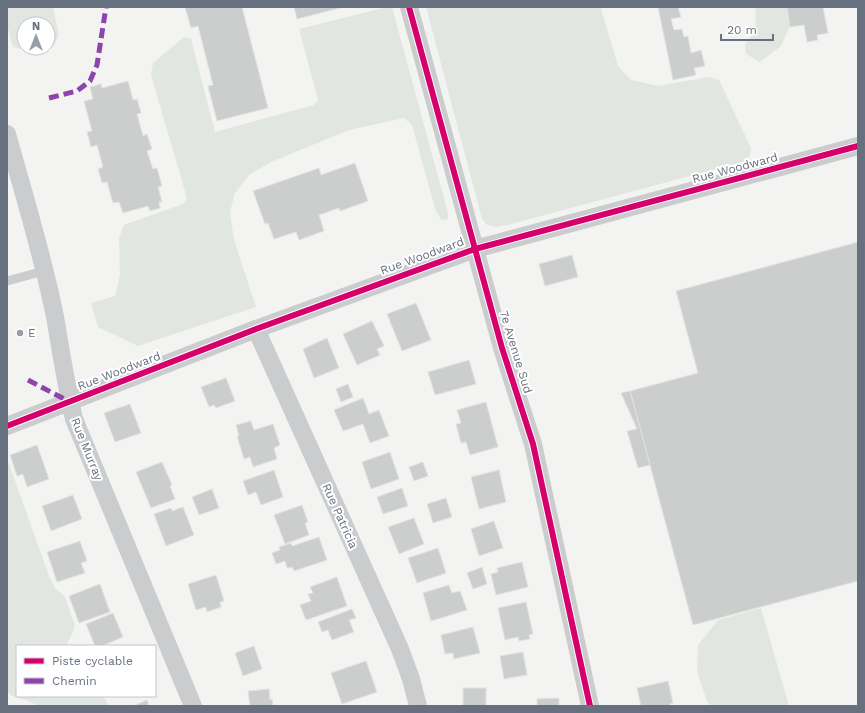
<svg xmlns="http://www.w3.org/2000/svg" width="865" height="713" font-family="'Work Sans',sans-serif">
<style>
.green{fill:#e2e6e0;fill-rule:evenodd}
.building{fill:#cccece;stroke:#e2e2e2}
.lines{fill:none;stroke-linecap:round;stroke-linejoin:round}
.service{stroke:#cbcccd;stroke-width:9}
.minor{stroke:#cbcccd;stroke-width:18}
.quiet{stroke:#8e44ad;stroke-width:5;stroke-dasharray:10 5;stroke-linecap:butt}
.cycleway-casing{stroke:#fff;stroke-width:8}
.cycleway{stroke:#d6006c;stroke-width:6}
.poi-dot{fill:#979ea7;stroke:#fff;stroke-width:1.5}
.labels{text-anchor:middle;stroke-width:4;stroke-linejoin:round;paint-order:stroke}
.street-label{font-size:12px;fill:#66707f;stroke:#fff}
.poi-label{font-size:12px;fill:#66707f;stroke:#fff;text-anchor:start}
</style>
<rect width="100%" height="100%" fill="#f3f3f2"/>
<g class="green">
<path d="M7,7h46l6,28 -6,12 -21,5 -19,-5 -6,-22zM24,24h24v24h-24z"/>
<path d="M387,7h5l56,206v6l-6,1 -6,-8 -24,-87 -8,-7 -55,12 -78,32 -21,12 -15,19 -5,19 4,28 22,67 -118,39 -40,-19 -7,-24 24,-7 5,-21 -1,-37 5,-13 59,-21 4,-6 -36,-123 2,-12 31,-26 7,2 24,93 99,-27 4,-5 -19,-71z"/>
<path d="M426,7h177l-2,2 17,57 13,14 27,6 51,-9 10,3 32,68 -2,12 -241,65 -12,2 -9,-2 -5,-6z"/>
<path d="M756,7h32l4,15 -11,24 -21,16 -14,-8 -1,-9 10,-14z"/>
<path d="M7,458l43,121 6,10 9,8 10,29 -3,8 -6,12h-49v50h86l6,10h-71l-9,-5 -19,-6 -3,-4z"/>
<path d="M761,608l28,98h-77l-5,-5 -10,-29 1,-27 20,-25z"/>
</g>
<g class="building">
<path d="M185,7h57l26,101 -51,13 -9,-35 5,-1 -15,-59 -7,2z"/>
<path d="M294,7h50l-47,12z"/>
<path d="M658,7h20l3,10 -10,2 3,11 8,-1 2,8 4,-1 3,17 10,-3 4,16 -11,2 2,7 -23,5z"/>
<path d="M787,7h36l5,26 -11,2 1,5 -11,2 -3,-17 -14,2z"/>
<path d="M128,81l5,19 4,-1 4,14 -4,1 6,22 4,-2 5,15 -5,2 6,18 4,-1 5,18 -4,1 4,15h-3l1,6 -10,3 -2,-5 -25,7 -4,-11 -6,1 -6,-21 -5,1 -4,-14 5,-2 -6,-22 -6,2 -4,-15 5,-1 -8,-30 9,-2 -3,-12 11,-3 1,4z"/>
<path d="M355,163l13,38 -28,10 -1,-3 -20,7 5,16 -25,9 -3,-8 -22,7 -6,-16 -3,1 -12,-33 66,-23 2,7z"/>
<path d="M858,242v339l-165,44 -63,-234 68,-18 -22,-82z"/>
<path d="M572,255l6,22 -33,9 -6,-22z"/>
<path d="M416,303l15,37 -29,11 -15,-37z"/>
<path d="M372,321l12,25 -7,3 3,6 -23,10 -14,-31z"/>
<path d="M327,338l12,30 -25,10 -11,-29z"/>
<path d="M469,360l7,24 -41,11 -7,-23z"/>
<path d="M226,378l9,23 -19,7 -2,-3 -5,2 -8,-20z"/>
<path d="M348,384l5,13 -12,5 -5,-13z"/>
<path d="M630,391l20,74 -12,3 -11,-37 10,-2 -16,-36z"/>
<path d="M363,398l6,16 10,-4 10,26 -19,7 -7,-19 -20,7 -9,-21z"/>
<path d="M486,402l12,45 -28,8 -4,-13 -5,1 -5,-19 5,-1 -4,-13z"/>
<path d="M130,404l11,29 -26,9 -11,-29z"/>
<path d="M251,421l3,9 19,-6 7,21 -6,3 3,11 -24,8 -3,-10 -6,2 -7,-23h2l-3,-11z"/>
<path d="M37,445l12,34 -22,8 -4,-13 -6,2 -7,-21z"/>
<path d="M390,452l9,27 -28,10 -9,-27z"/>
<path d="M162,462l10,23 -2,1 5,13 -24,9 -15,-36z"/>
<path d="M423,462l5,14 -14,5 -5,-14z"/>
<path d="M274,470l9,27 -22,8 -5,-13 -8,3 -5,-14z"/>
<path d="M499,470l7,32 -27,7 -8,-32z"/>
<path d="M402,488l6,18 -25,8 -6,-17z"/>
<path d="M212,489l7,19 -20,7 -7,-18z"/>
<path d="M73,495l9,24 -31,12 -9,-25z"/>
<path d="M446,498l6,19 -19,6 -6,-19z"/>
<path d="M302,505l6,17 -3,1 4,12 -24,9 -11,-29z"/>
<path d="M183,507l11,28 -28,11 -12,-32 17,-6 1,3z"/>
<path d="M414,518l10,26 -25,10 -11,-27z"/>
<path d="M494,521l9,27 -24,8 -8,-27z"/>
<path d="M319,537l8,23 -33,11 -2,-4 -5,1 -2,-7 -9,3 -4,-11 8,-3 -1,-3 12,-4 1,3z"/>
<path d="M80,541l7,20 -6,2 4,10 -28,9 -10,-30z"/>
<path d="M438,548l8,25 -29,10 -9,-25z"/>
<path d="M522,562l6,25 -32,8 -5,-21 7,-2 -1,-4z"/>
<path d="M482,567l5,17 -14,5 -6,-16z"/>
<path d="M216,575l8,26 -4,1 1,5 -14,5 -1,-5 -10,3 -8,-26z"/>
<path d="M337,577l10,29 -41,14 -6,-15 11,-4 -3,-7 5,-1 -3,-6z"/>
<path d="M100,584l10,28 -31,11 -10,-27z"/>
<path d="M449,585l3,8 8,-2 7,19 -36,11 -8,-28z"/>
<path d="M526,602l7,32 -4,1 1,4 -11,2 -1,-4 -13,3 -7,-32z"/>
<path d="M352,609l4,9 -7,2 5,12 -22,8 -4,-10 -6,2 -4,-10z"/>
<path d="M113,613l10,24 -21,9h-7l-9,-22z"/>
<path d="M473,627l7,26 -26,6 -1,-6 -8,1 -4,-19z"/>
<path d="M254,646l8,23 -19,7 -8,-23z"/>
<path d="M523,652l4,23 -23,4 -4,-23z"/>
<path d="M366,661l11,31 -35,12 -11,-31z"/>
<path d="M668,681l5,22 -3,1v2h-29l-4,-18z"/>
<rect x="463" y="688" width="23" height="18"/>
<path d="M269,689l1,11 2,-1 1,7h-23l-2,-15z"/>
<path d="M559,698v8h-22v-7z"/>
<path d="M147,700l2,6h-16z"/>
</g>
<g class="lines">
<path class="service" d="M7,281l37,-10"/>
<g class="minor">
<path d="M409,7l93,341 31,96 57,262"/>
<path d="M7,134c17,61 36,122 48,183 6,34 11,69 19,102l119,287"/>
<path d="M256,329l144,320 11,30 7,27"/>
<path d="M7,426l249,-97 219,-80 383,-103"/>
</g>
<g class="quiet">
<path d="M49,98l28,-7 13,-10 7,-16 9,-58"/>
<path d="M28,380l42,22"/>
</g>
<defs>
<g id="cycleway">
<path d="M409,7l93,341 31,96 57,262"/>
<path d="M7,426l249,-97 219,-80 383,-103"/>
</g>
</defs>
<use href="#cycleway" class="cycleway-casing"/>
<use href="#cycleway" class="cycleway"/>
</g>
<circle class="poi-dot" cx="20" cy="333" r="4"/>
<g class="labels">
<g class="street-label">
<text transform="translate(735 168) rotate(-15)" y="4">Rue Woodward</text>
<text transform="translate(422 256) rotate(-20)" y="4">Rue Woodward</text>
<text transform="translate(516 352) rotate(73)" y="4">7e Avenue Sud</text>
<text transform="translate(119 371) rotate(-21)" y="4">Rue Woodward</text>
<text transform="translate(87 449) rotate(68)" y="4">Rue Murray</text>
<text transform="translate(340 516) rotate(66)" y="4">Rue Patricia</text>
</g>
<g class="poi-label">
<text x="28" y="337">E</text>
</g>
</g>
<rect width="865" height="713" fill="none" stroke="#66707f" stroke-width="16"/>
<rect x="16" y="645" width="140" height="52" fill="#ffffff" stroke="#c2c6cc"/>
<rect x="24" y="658" width="20" height="6" fill="#d6006c" stroke="#c2c6cc"/>
<text x="52" y="665" font-size="12" fill="#66707f">Piste cyclable</text>
<rect x="24" y="678" width="20" height="6" fill="#8e44ad" stroke="#c2c6cc"/>
<text x="52" y="685" font-size="12" fill="#66707f">Chemin</text>
<g transform="translate(36 36)"><circle r="19" fill="#ffffff" stroke="#c2c6cc"/>
<path d="M0-3L7 15L0 10L-7 15Z" fill="#979ea7"/>
<text y="-6" font-size="11" font-weight="bold" text-anchor="middle" fill="#66707f">N</text>
</g>
<path d="M721 34v6h52v-6" fill="none" stroke="#66707f" stroke-width="2"/>
<text x="727" y="34" font-size="12" fill="#66707f" stroke="#ffffff" stroke-width="3" paint-order="stroke">20 m</text>
</svg>
